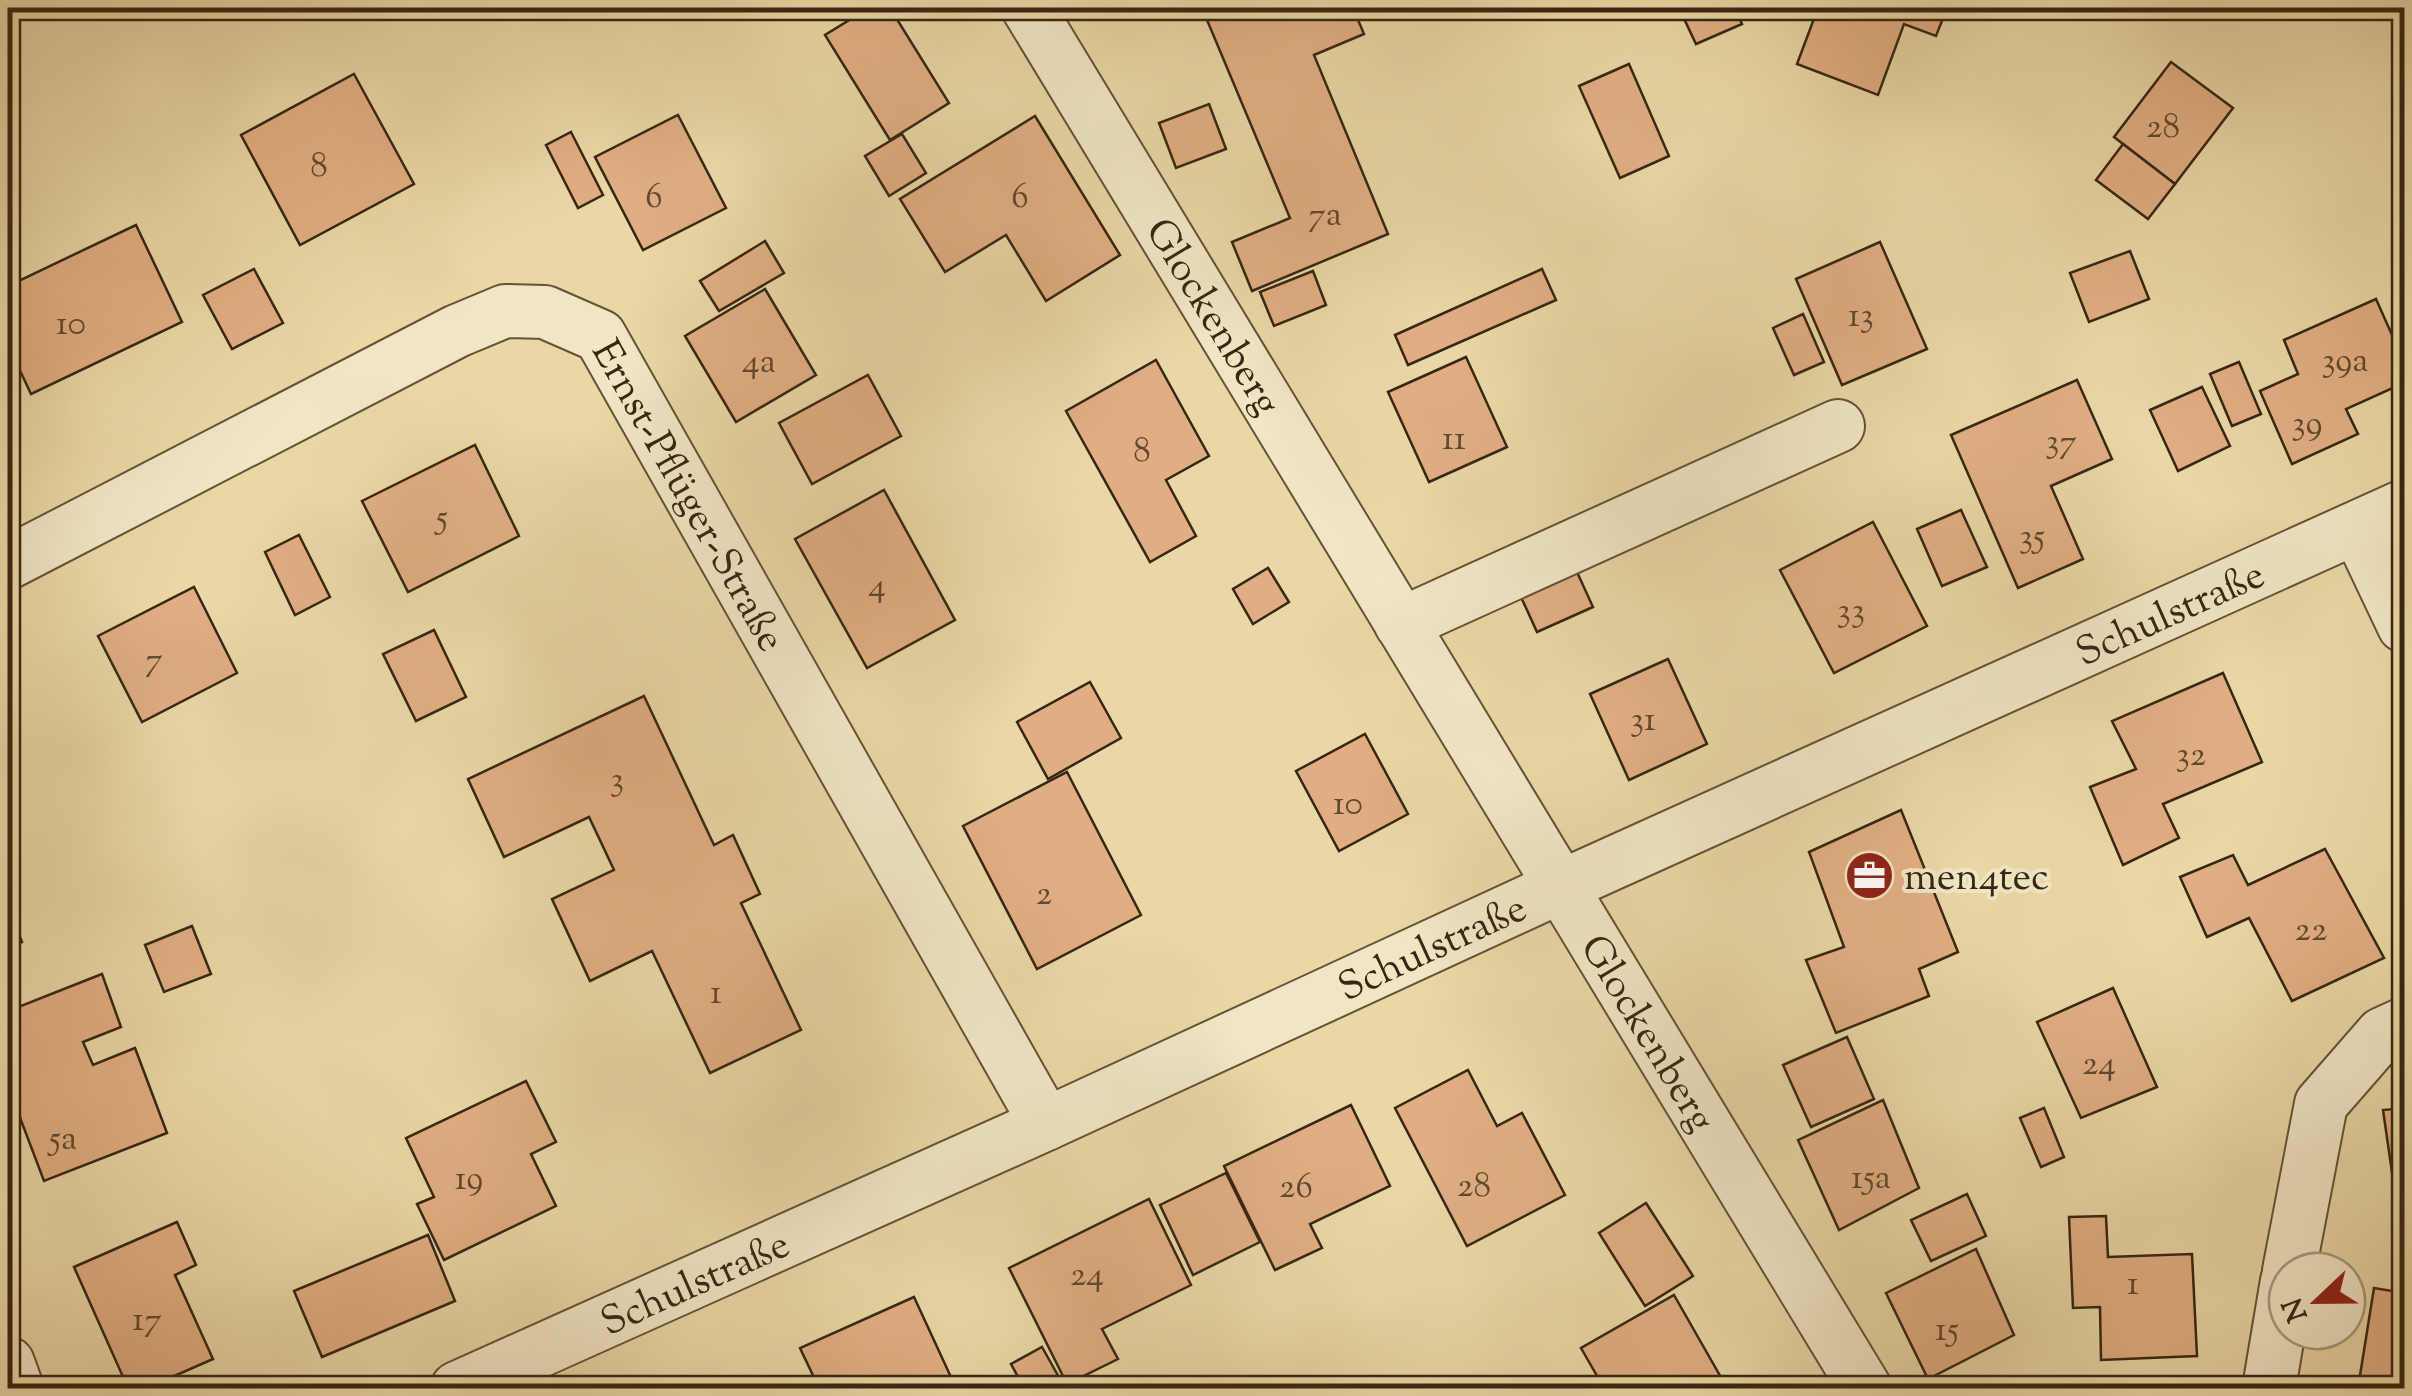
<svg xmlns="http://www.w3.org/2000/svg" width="2412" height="1396" font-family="'Sorts Mill Goudy',serif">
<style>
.building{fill:#e0ae82;stroke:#362713;stroke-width:2.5}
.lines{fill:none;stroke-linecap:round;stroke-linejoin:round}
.minor-casing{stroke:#635338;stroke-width:56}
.minor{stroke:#f1e5c4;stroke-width:52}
.labels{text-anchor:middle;stroke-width:8;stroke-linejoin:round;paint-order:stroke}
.number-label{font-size:35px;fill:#60492f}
.street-label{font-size:40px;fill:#362713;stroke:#f1e5c4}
.poi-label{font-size:40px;fill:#362713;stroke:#f1e5c4;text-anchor:start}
</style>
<rect width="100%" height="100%" fill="#e9d7a5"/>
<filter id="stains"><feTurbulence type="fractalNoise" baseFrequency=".002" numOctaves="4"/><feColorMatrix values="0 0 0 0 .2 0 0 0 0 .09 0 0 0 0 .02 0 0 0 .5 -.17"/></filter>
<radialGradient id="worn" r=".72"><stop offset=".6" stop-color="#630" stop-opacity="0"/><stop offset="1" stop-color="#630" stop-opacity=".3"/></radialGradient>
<g class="building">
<path d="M869,8h21l59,95 -59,37 -65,-105z"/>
<path d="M1202,8h151l11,26 -50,21 74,179 -136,57 -20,-49 58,-24z"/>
<path d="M1679,8h56l7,16 -46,20z"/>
<path d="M1818,8h129l-11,28 -32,-12 -26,71 -81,-31z"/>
<path d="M2171,62l62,46 -58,76 -61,-47z"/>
<path d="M1629,64l40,92 -49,22 -41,-92z"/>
<path d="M354,74l60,110 -114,61 -59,-110z"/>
<path d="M1209,104l17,45 -50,19 -17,-45z"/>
<path d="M678,115l48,93 -83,42 -48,-93z"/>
<path d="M1035,116l85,139 -74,46 -40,-66 -61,37 -45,-73z"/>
<path d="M571,132l32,63 -25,13 -32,-63z"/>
<path d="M902,134l24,39 -37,23 -24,-40z"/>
<path d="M2123,144l52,40 -27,35 -52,-39z"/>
<path d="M136,225l46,97 -151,72 -23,-49v-59z"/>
<path d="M765,241l19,32 -65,38 -19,-30z"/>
<path d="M1880,242l47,107 -85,36 -46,-106z"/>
<path d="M2130,251l19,48 -60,23 -19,-49z"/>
<path d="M254,269l29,54 -51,26 -29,-54z"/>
<path d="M1542,269l14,31 -148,65 -13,-30z"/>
<path d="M1313,271l13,34 -52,21 -14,-34z"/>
<path d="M765,289l51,86 -80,47 -51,-86z"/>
<path d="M2376,299l28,63v21l-58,26 12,25 -66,30 -32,-73 38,-17 -14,-34z"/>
<path d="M1803,314l21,48 -30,13 -21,-47z"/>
<path d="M1466,357l41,90 -78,35 -41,-90z"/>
<path d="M1156,360l53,96 -43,24 30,56 -46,26 -84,-151z"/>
<path d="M2239,362l22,52 -29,12 -22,-52z"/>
<path d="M868,375l33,61 -89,48 -33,-61z"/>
<path d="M2077,380l35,79 -61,27 32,73 -65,29 -67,-153z"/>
<path d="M2202,387l28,59 -52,25 -28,-61z"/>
<path d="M475,445l44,91 -111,56 -46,-91z"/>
<path d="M884,490l71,130 -88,48 -72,-129z"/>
<path d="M1961,510l26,57 -45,19 -25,-57z"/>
<path d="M1873,522l54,104 -93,47 -54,-103z"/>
<path d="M299,535l31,62 -35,18 -30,-63z"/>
<path d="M1572,561l21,46 -56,25 -21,-46z"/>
<path d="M1268,568l21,34 -36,22 -20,-35z"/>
<path d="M194,587l43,86 -95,49 -44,-86z"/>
<path d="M434,630l32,67 -50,24 -33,-67z"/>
<path d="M1668,659l39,85 -78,36 -39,-86z"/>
<path d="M2223,673l39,89 -99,42 16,34 -56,27 -33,-78 46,-18 -24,-48z"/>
<path d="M1090,682l31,56 -73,41 -31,-57z"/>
<path d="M644,696l70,149 19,-10 27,59 -19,9 60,127 -91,43 -58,-122 -62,30 -38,-82 62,-29 -25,-53 -85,40 -36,-78z"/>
<path d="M1365,734l43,80 -69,37 -43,-80z"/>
<path d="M1067,772l74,143 -104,54 -74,-143z"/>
<path d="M1901,810l57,142 -39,17 10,27 -93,37 -30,-73 38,-13 -35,-95z"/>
<path d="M2325,849l59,109 -92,43 -43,-83 -42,19 -27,-60 53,-22 15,30z"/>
<path d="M8,907l14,35 -14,6z"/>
<path d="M192,926l19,48 -47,18 -19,-47z"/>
<path d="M102,974l19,53 -38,15 10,23 42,-17 32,85 -123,48 -36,-95v-75z"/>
<path d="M2113,988l44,99 -76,31 -44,-96z"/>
<path d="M1847,1037l27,62 -63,28 -28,-62z"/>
<path d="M1468,1070l29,56 25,-13 43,82 -98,51 -72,-138z"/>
<path d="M526,1081l30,61 -25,12 25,52 -112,54 -27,-56 17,-7 -28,-59z"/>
<path d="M1883,1100l36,88 -80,42 -41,-90z"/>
<path d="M1351,1105l39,81 -80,38 12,24 -47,22 -51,-104z"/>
<path d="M2044,1108l20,49 -23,10 -21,-49z"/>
<path d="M2404,1108v105l-6,1 -15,-104z"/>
<path d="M1226,1173l34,69 -67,33 -33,-70z"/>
<path d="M1967,1194l19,42 -55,25 -20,-41z"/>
<path d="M1149,1199l42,86 -89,44 16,30 -51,25 -58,-116z"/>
<path d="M1646,1203l47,73 -48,30 -46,-73z"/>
<path d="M2106,1216l2,41 84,-3 5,102 -96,4 -1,-53 -27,1 -4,-91z"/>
<path d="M177,1222l19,43 -21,10 38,84 -66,29h-19l-54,-121z"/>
<path d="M428,1235l27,66 -133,56 -28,-66z"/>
<path d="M1976,1249l38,86 -86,44 -42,-86z"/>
<path d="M2374,1288l30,5v95h-46z"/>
<path d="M1674,1295l53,93h-123l-23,-40z"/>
<path d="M914,1297l42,91h-137l-19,-40z"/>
<path d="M1042,1347l23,41h-41l-13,-24z"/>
</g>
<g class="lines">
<defs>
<g id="minor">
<path id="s1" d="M1028,8l837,1380"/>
<path d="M2358,529l46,97"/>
<path id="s2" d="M8,563l449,-232 48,-20 40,1 55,24 446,788"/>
<path d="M1401,624l437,-198"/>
<path d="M2289,1271l32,-167 61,-70 22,-10"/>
<path d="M8,1363l9,25"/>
<path id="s3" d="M457,1388l589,-264 514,-237 844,-381"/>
<path d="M2269,1388l18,-107"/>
</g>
</defs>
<use href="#minor" class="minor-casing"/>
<use href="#minor" class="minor"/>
</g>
<defs>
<symbol id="office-disc" viewBox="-11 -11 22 22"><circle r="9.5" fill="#8f2418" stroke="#f1e5c4"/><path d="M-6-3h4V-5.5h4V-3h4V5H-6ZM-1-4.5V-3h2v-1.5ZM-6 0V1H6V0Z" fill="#fff"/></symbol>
</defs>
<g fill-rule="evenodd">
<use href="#office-disc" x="1842" y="848" width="55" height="55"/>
</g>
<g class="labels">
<g class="number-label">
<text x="2163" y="137">28</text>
<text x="319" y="176">8</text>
<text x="654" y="207">6</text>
<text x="1020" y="207">6</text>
<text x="1325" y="225">7a</text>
<text x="1861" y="326">13</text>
<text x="71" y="334">10</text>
<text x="2345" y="371">39a</text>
<text x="759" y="372">4a</text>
<text x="2307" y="434">39</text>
<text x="1454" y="449">11</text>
<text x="2061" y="452">37</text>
<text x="1142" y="461">8</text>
<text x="442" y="528">5</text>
<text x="2032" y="547">35</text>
<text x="877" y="596">4</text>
<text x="1851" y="621">33</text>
<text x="154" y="670">7</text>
<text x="1643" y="730">31</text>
<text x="2191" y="765">32</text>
<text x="617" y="790">3</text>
<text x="1348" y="814">10</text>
<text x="1044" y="904">2</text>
<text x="2311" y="940">22</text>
<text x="716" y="1003">1</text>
<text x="2099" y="1074">24</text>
<text x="63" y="1149">5a</text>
<text x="1871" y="1188">15a</text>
<text x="469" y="1189">19</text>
<text x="1474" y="1196">28</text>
<text x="1296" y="1197">26</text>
<text x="1087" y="1285">24</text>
<text x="2133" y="1294">1</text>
<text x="147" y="1330">17</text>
<text x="1947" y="1340">15</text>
</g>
<g class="street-label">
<text dy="14" stroke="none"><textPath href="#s1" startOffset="360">Glockenberg</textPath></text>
<text dy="14" stroke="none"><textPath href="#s2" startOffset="840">Ernst-Pflüger-Straße</textPath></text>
<text dy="14" stroke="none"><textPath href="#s3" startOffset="1880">Schulstraße</textPath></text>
<text dy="14" stroke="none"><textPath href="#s3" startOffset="1070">Schulstraße</textPath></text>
<text dy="14" stroke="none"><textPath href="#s1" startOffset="1198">Glockenberg</textPath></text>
<text dy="14" stroke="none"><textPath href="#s3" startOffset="260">Schulstraße</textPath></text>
</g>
<g class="poi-label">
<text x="1904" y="889">men4tec</text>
</g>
</g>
<rect width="2412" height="1396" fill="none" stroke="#e9d7a5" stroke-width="40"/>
<rect x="10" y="10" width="2392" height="1376" fill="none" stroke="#362713" stroke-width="5"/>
<rect x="20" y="20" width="2372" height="1356" fill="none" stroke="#362713" stroke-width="2.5"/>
<g transform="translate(2317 1301) rotate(248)"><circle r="48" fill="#f1e5c4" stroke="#a6997d" stroke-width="2.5"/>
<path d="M0-8L18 38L0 25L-18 38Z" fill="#8f2418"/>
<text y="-15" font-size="28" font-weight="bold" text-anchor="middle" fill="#362713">N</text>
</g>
<rect width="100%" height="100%" filter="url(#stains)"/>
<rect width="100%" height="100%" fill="url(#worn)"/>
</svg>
